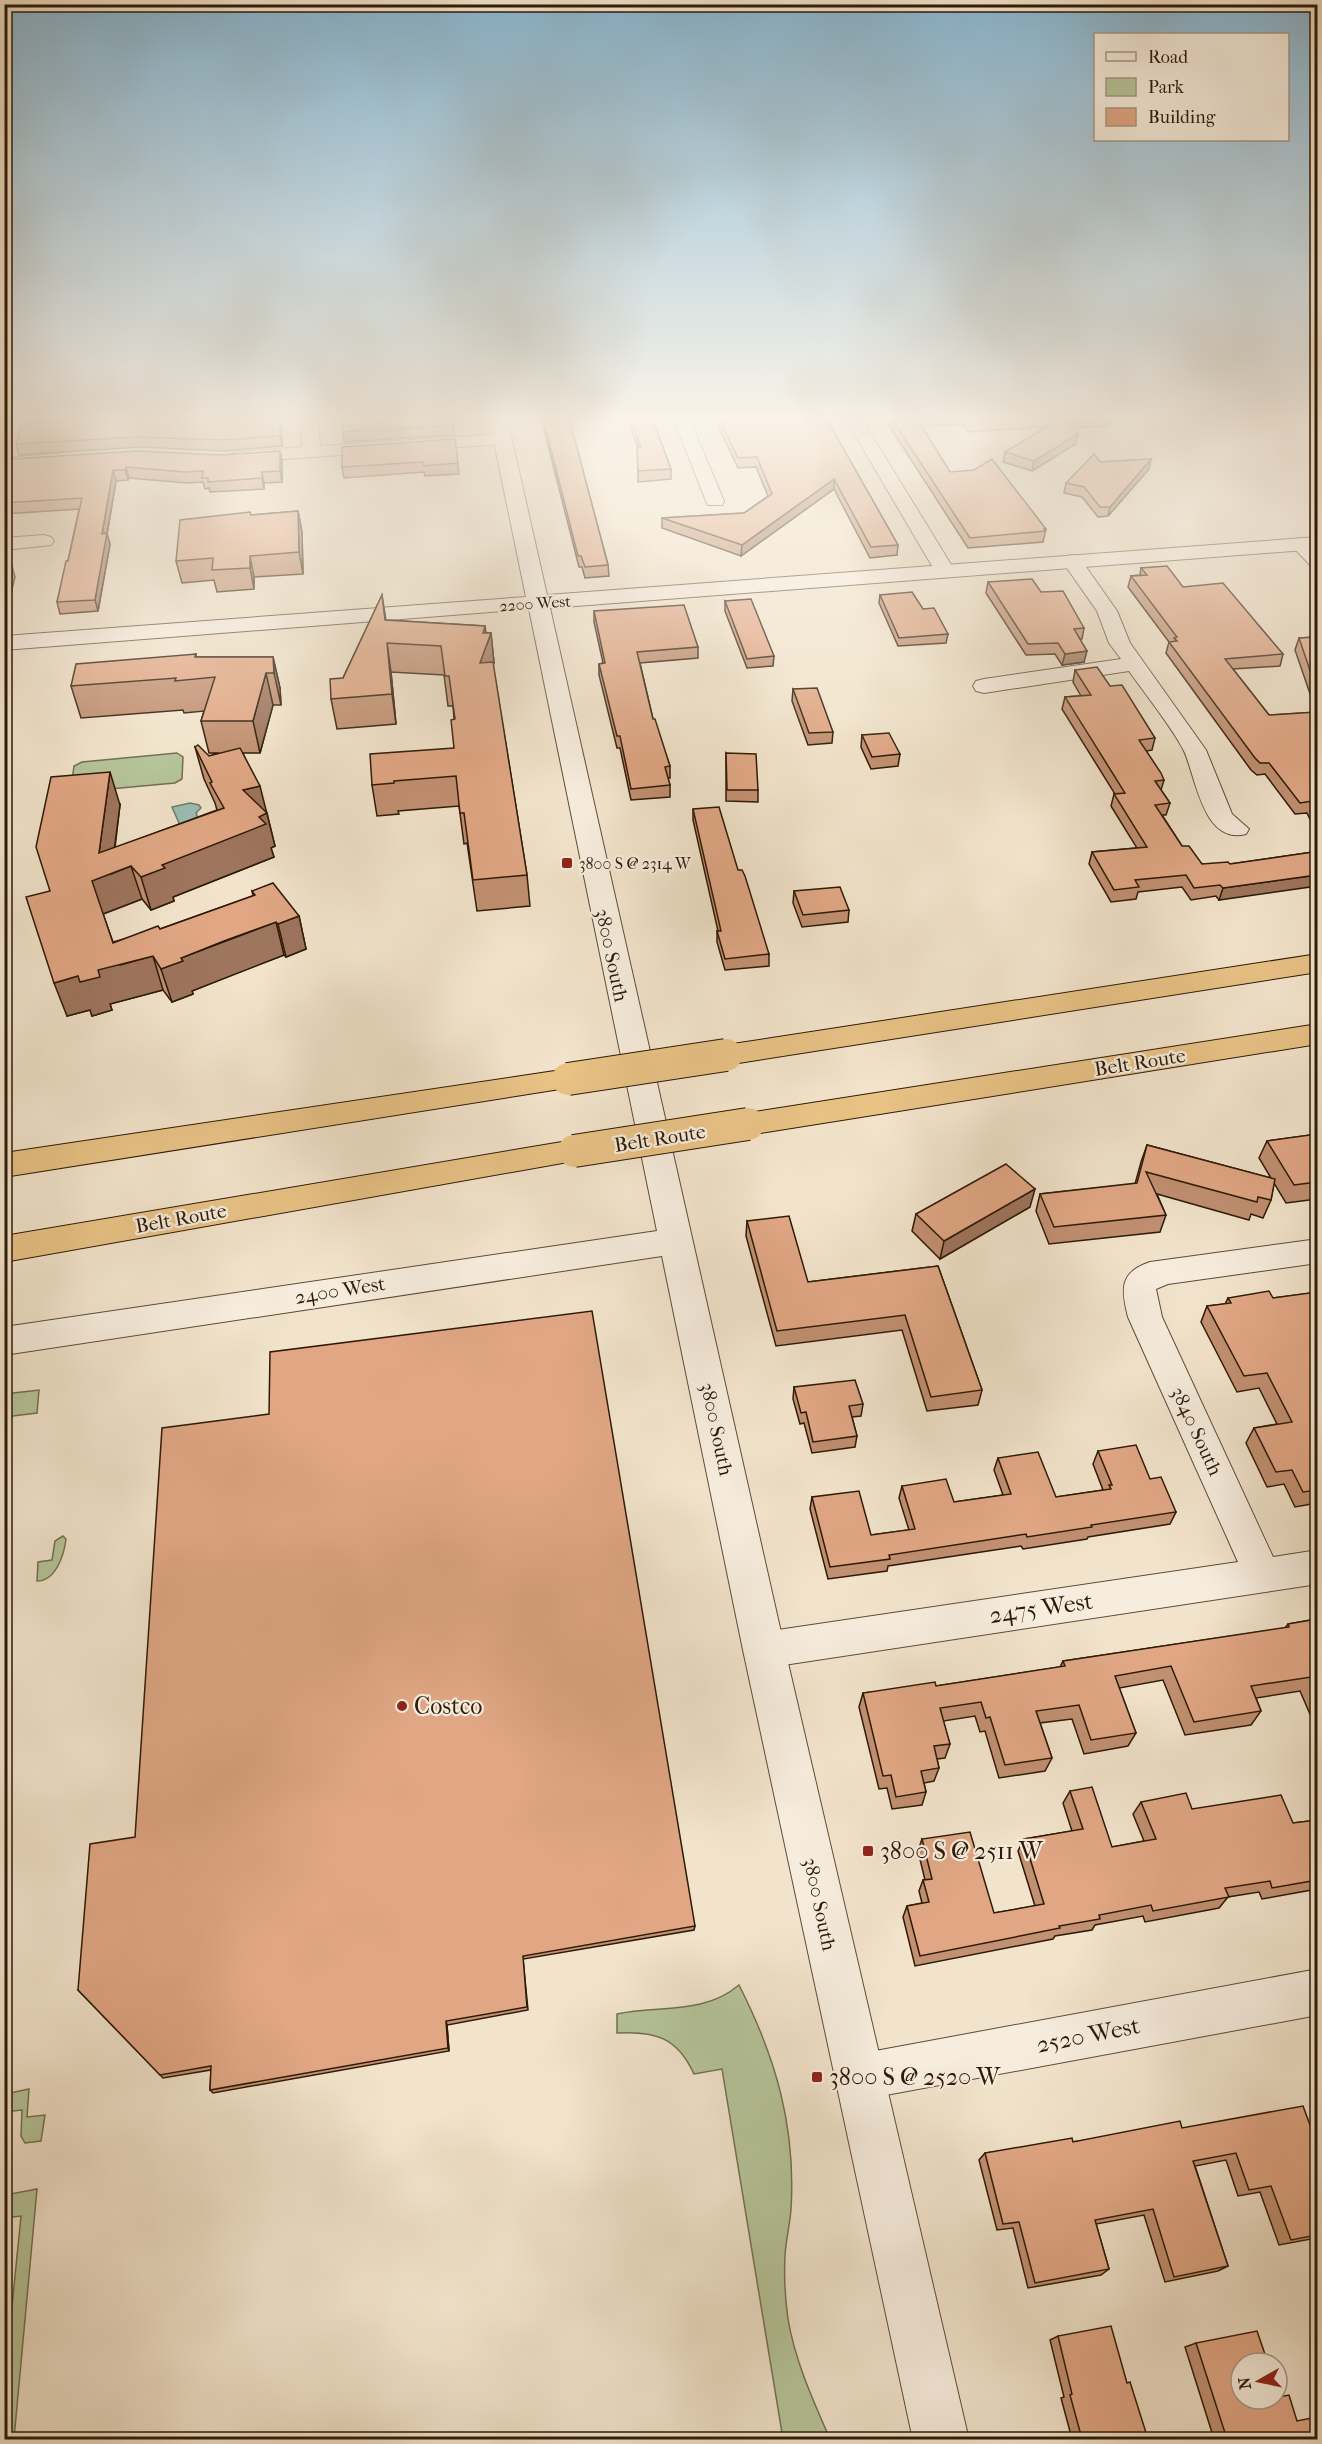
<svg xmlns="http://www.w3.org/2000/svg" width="1322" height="2444" font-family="'IM FELL French Canon',serif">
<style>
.green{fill:#b6c59b;stroke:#727050;stroke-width:1.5}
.water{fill:#9bbfb5;stroke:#6f7d6f;stroke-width:1.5}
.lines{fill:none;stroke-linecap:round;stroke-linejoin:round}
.minor-casing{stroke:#5e4c38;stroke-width:2}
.tertiary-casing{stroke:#5e4c38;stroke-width:2}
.motorway-casing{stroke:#2d1a06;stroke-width:2}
.minor{fill:#f7edde;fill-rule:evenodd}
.tertiary{fill:#f7edde;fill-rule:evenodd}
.motorway{fill:#e9c286;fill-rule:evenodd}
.motorway-bridge-casing{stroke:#2d1a06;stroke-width:34;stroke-linecap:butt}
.motorway-bridge{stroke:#e9c286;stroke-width:32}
.wall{fill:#c29072;stroke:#2d1a06;stroke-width:1.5}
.shaded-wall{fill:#9e755d;stroke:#2d1a06;stroke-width:1.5}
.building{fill:#e1a785;stroke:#2d1a06;stroke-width:1.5}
.poi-dot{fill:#8f2418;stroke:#f7edde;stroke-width:2}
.labels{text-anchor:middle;stroke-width:4.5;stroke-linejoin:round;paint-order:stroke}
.far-street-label{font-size:16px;fill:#2d1a06;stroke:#f7edde}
.far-poi-label{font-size:16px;fill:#2d1a06;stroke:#f7edde;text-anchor:start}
.street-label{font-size:20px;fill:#2d1a06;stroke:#f7edde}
.near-street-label{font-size:24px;fill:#2d1a06;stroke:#f7edde}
.near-poi-label{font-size:24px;fill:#2d1a06;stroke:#f7edde;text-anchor:start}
</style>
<rect width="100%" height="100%" fill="#f2e4cc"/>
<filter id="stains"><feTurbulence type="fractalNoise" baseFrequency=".00333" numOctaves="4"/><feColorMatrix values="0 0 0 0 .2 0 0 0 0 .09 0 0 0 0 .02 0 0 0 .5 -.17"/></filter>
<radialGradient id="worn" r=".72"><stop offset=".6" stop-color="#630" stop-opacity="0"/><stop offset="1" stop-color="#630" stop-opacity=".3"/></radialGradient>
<g class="green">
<path d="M177,753l6,4 -1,22 -7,4 -98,9 -6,-3 3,-23 8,-4z"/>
<path d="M39,1390l-2,23 -32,4v-23z"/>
<path d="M63,1536l3,3c-2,16 -10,42 -29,42l1,-19 14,-2 3,-19z"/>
<path d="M739,1985c37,73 57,142 52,224 -1,15 -5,30 -6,46 -1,20 0,43 3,64 7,42 25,81 42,120h-47l-61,-370 -28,5c-17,-37 -39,-43 -77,-41v-19c41,-9 87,1 122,-29z"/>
<path d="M29,2089l-2,28 18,-2 -4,26 -16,2 -4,-7 1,-26 -17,2v-18z"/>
<path d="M37,2189l-23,250h-9v-62l16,-161 -16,2v-23z"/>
</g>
<path class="water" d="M190,803l9,2 2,3 -5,5 6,14 -19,5 -11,-25z"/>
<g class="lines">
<defs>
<g id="minor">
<path d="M302,418h16l2,28 182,-12 6,1 3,4 -3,4 -6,1 -263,18 -6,-1 -3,-4 3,-4 6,-1 63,-5z"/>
<path d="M673,418h16l35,83 -2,4h-14l-2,-4z"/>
<path d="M845,418h16l94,153 -3,4h-14l-3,-4z"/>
<path d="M54,454l6,1 3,4 -3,4 -56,5v-10z"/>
<path d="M44,535l7,2 3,4 -3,4 -47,5v-12z"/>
<path d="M1300,538l7,2 11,11v17l-7,-2 -21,-22 3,-4z"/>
<path d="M1072,555l7,2 38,54 13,32 76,107 26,64 17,15 -3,5c-43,11 -50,-57 -62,-83 -12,-24 -39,-57 -55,-80l-145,22 -8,-2 -3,-5 3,-5 8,-2 137,-20 -12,-16 -12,-32 -35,-50 3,-4z"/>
<path d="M1318,1239v24l-150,21 -12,5 6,28 111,240 45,-7v34l-554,84 -14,-5 -6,-13 6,-13 14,-5 474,-70 -110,-245c-7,-27 -9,-45 22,-55z"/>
<path d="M1318,1969v46l-459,85 -17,-6 -6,-17 6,-17 17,-6z"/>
</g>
<path id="tertiary" d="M489,418h18l40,177 771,-58v12l-768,59 235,1042 184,790h-56l-170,-790 -81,-394 -658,99v-28l653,-96 -128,-622 -525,41v-14l522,-39z"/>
<g id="motorway">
<path d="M1318,954v18l-592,93 -11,-3 -4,-7 4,-7 11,-3z"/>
<path d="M1318,1024v20l-570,91 -11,-3 -5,-8 5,-8 11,-3z"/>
<path d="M568,1069l11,3 4,7 -4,7 -575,91v-24z"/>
<path d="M574,1140l11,3 5,8 -5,8 -581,103v-26z"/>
</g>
</defs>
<use href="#minor" class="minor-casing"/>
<use href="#tertiary" class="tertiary-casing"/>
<use href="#motorway" class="motorway-casing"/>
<use href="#minor" class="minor"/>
<use href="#tertiary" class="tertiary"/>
<use href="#motorway" class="motorway"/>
<defs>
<g id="motorway-bridge">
<path d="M568,1079l158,-24"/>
<path d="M574,1151l174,-27"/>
</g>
</defs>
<use href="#motorway-bridge" class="motorway-bridge-casing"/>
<use href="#motorway-bridge" class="motorway-bridge"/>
</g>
<g class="wall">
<path d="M280,418l1,8 1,20 -59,5 -83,-4 -121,8 -3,-11z"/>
<path d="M452,418l2,17 -110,7 -1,-10z"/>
<path d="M541,418h28l39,147 1,11 -24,2 -3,-11h-3z"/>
<path d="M627,418h25l19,51v10l-33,3v-34z"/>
<path d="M714,418h112l72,127 -1,10 -27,3 -36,-69 -93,67 -79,-28v-10l82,-5 24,-17 -12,-29 -18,1z"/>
<path d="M884,418h235l-13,8 -33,2 3,16 -44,27 -29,-9 2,-10 41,-25 -77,5 -7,-8 -40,2 28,46 96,57 -3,13 -75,6z"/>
<path d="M455,439l4,35 -34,2 -1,-4 -80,6 -2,-11z"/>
<path d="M280,451l2,10v21l-18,1v6l-54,3 -1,-4 -4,1 -2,-7 -16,1 -58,-5 -1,2 -12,1 -9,53 3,10 -12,67 -38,3 -3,-12 11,-41 11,-52 -75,5v-30l8,-25 209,-4z"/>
<path d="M1151,459l-2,10 -41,47 -10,1 -16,-20 -18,-4 2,-10 34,-21z"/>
<path d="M298,511l4,21 1,42 -49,3v12l-37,3 -3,-12 -32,3 -6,-22 75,-46z"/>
<path d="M1141,568l42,19 100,67 -3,12 -47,3 36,46 48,-3v122l-10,-21 -12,1 -30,-40 -8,1 -6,-5 -85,-117 3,-11 -41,-55 3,-11 9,-1z"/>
<path d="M988,582l53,10 43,36 -2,11h-2l4,23 -22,3 -7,-11 -29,1 -40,-62z"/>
<path d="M382,595l4,25 99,6 1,7h5l3,30 -1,2 34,210 3,31 -53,5 -10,-68 -3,1 -5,-38 -61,5 1,3 -22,2 -5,-31 82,-37v-29l-1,-13h-5l-4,-31 -53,-3 5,52 -59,5 -6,-30 12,-21z"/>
<path d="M880,595l68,39 -2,9 -48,3 -19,-43z"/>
<path d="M725,601l49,55 -1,10 -26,2 -22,-57z"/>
<path d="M594,611l104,36v11l-58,5 13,56 17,47v12h-2l2,7v12l-39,3 -11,-52h-3l-18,-73v-11l4,-1 -9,-41z"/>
<path d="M1317,627v84h-1l-21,-61 4,-12 17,-1 -1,-2z"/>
<path d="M196,654v3h77l7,31 1,17h-8l-13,48h-17l23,58 1,2 8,33 -4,2 3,9 -101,40 1,4 -23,9 -9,-11 -39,15 10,28 47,-13 93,-33 -1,-5 47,25 7,33 -20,8 -2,-2 -50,19 -42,17 1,3 -21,8 -9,-12 -53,14 2,6 -20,6 -2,-6 -23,6 -17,-125 70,-86 -5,43 102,-38 -2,-7 -11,-24 -9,-32 14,9 10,-3h-10l-8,-32 3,-10 -20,2 -1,-3 -102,8 -10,-32z"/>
<path d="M1075,670l35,16 45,52 -3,12 -6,1 18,29 -3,10 9,13 -4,12h-4l20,31 20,18h28l83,-12 -94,48 -3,-4 -25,4 -9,-13 -44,5 -2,7 -25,3 -22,-38 3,-12 45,-4 -26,-42 3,-12h1l-53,-85 3,-12 16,-1 -8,-14z"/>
<path d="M793,689l40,43 -1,11 -24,2 -16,-44z"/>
<path d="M862,735l38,19 -2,12 -27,3 -10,-22z"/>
<path d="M726,753l32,37v12l-32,-1z"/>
<path d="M693,809l76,145v12l-44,4 -8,-28v-11h1l-25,-111z"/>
<path d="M794,891l55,19 -1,12 -46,5 -9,-24z"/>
<path d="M1317,1134v65l-31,4 -12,-20 -3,17 -8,18 -12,-4 -2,6 -92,-26 9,21 -6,17 -111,12 -13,-33 4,-17 95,-10 6,-22 6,-17 124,33 -12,-20 8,-17z"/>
<path d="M1030,1207l-90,52 -28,-28 4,-17z"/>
<path d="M747,1221l61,61 130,-16 44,124 -4,15 -51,6 -25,-81 -126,16 -30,-110z"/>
<path d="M1317,1286v217l-22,4 -11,-23 -17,3 -21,-44 8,-15 23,-4 -18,-36 -22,4 -36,-70 6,-16 18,-2 3,-6h45l39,-5 3,-6z"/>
<path d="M794,1387l69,17 -2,12 -9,1 5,19 -2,11 -43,6 -8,-30 -4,1 -7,-25z"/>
<path d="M1098,1451l52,28 26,33 -6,12 -82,13 -1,2 -64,10 -2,-3 -133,20 -1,5 -59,8 -18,-70 2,-12 59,38 38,-5 -10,-32 3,-12 52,16 49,-7 -9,-25 4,-12 58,39 47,-7 -10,-26z"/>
<path d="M1317,1619v101l-4,1 -13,-30 -44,7 5,13 -10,14 -66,10 -22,-55 -44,8 17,45 -8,13 -44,8 -12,-35 -32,4 12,35 -7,13 -46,7 -14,-47 -5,1 -5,-16 -32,5 7,23 -5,14 -8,1 2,9 -5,13 -10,2 2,9 -4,13 -30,4 -5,-21 -8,1 -20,-82 4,-14 73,-7 124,-19 3,-6 222,-33 3,-4z"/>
<path d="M1070,1791l42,56 32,-6 -11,-27 8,-12 152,21 24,-3v69l-55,10 -3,-7 -31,5 -9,11 -74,14 -2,-6 -48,9 -3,5 -37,6 -2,3 -138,27 -12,-49 4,-11 15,-3 -3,-12 4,-11h2l-7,-29 4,-12 72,74 41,-7 -17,-55 6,-12 48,-8 -9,-28z"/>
<path d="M695,1926l-1,4 -171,29 5,51 -81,15 2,26 -236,42 -3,-3 1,-20 -48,8 -85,-88z"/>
<path d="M1182,2128l135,16v94l-38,7 -19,-53 -22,4 -12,-36 -31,6 33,100 -10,5 -53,11 -21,-67 -48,9 13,45 -8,6 -73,13 -15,-60 -16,2 -18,-70 6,-7z"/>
<path d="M1058,2336l69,47 21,56h-76l-11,-41 3,-1 -14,-57z"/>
<path d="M1196,2343l83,54 18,24 20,18h-103l-29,-92z"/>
</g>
<g class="shaded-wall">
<path d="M280,418l1,8 1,20 -2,-10z"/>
<path d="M1108,418h11l-13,8z"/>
<path d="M1078,434l-2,10 -44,27 2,-10z"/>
<path d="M280,451l2,10v21l-2,-11z"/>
<path d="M1151,459l-2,10 -41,47 2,-9z"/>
<path d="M126,467l3,11 -1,2 -3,-10z"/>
<path d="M113,470l3,11 -9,53 3,10 -12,67 -3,-11 7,-66z"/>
<path d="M262,472l2,11v6l-2,-11z"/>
<path d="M834,479v10l-93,67 1,-11z"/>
<path d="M298,511l4,21 1,42 -4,-22z"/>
<path d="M250,556l4,21v12l-4,-21z"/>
<path d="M4,557l4,9 -3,11z"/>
<path d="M12,566l3,11 -10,41 -1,-24z"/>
<path d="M485,626l2,19 4,-12 3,30 -11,30 -3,-30 3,-30z"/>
<path d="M387,643l4,29 5,52 -4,-30z"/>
<path d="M1087,651l-3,11 -22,3 3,-11z"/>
<path d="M273,657l7,31 1,17 -7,-32z"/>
<path d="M266,673l7,32 -13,48 -7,-32z"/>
<path d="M110,772l10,33 -9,69 20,-8 11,33 -39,15 17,51 33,-9 10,34 -53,14 2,6 -20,6 -2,-6 -23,6 -13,-33 44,-13 -6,-89 7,-28z"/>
<path d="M260,786l15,60 -4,2 3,9 -101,40 1,4 -23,9 -10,-33 21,-12 81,-75z"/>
<path d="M1317,875v11l-98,14 4,-12z"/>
<path d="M299,916l7,33 -20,8 -8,-33z"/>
<path d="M276,922l8,33 -92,36 1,3 -21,8 -11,-33 20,-11z"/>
<path d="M1035,1189l-5,18 -90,52 4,-18z"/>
<path d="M446,2021l1,4 2,26 -1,-3z"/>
</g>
<g class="building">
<path d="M133,418h147v18l-59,4 -84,-3 -121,7 6,-20z"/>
<path d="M342,418h110l1,7 -110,7z"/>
<path d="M543,418h26l39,147 -23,2 -4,-11h-3z"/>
<path d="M631,418h21l19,51 -33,2 -1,-23h4z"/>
<path d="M719,418h107l72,127 -27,2 -37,-68 -92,66 -80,-27 82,-5 28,-19 -15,-37 -19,1z"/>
<path d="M891,418h25l34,54 24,-2 18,-11 54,70h-2l1,2 -75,7z"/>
<path d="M967,418h75l-71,4z"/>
<path d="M1062,418h13l-10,1 13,15 -44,27 -29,-9z"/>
<path d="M455,439l3,24 -34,3 -1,-4 -81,5v-20z"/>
<path d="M137,451l84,4 59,-4v20l-18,1v6l-54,4v-4h-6l1,-7 -19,1 -58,-5 -1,3h-12l-11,64 5,-1 -12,67 -38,2 9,-41h2l14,-63 -78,5v-19l8,-25z"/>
<path d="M1094,454l6,8 51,-3 -41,48h-10l-16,-20 -18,-4z"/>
<path d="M298,511l1,41 -49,4v12l-38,2 1,-12 -37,3 4,-41 70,-8 1,3z"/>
<path d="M4,566h8l-8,28z"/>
<path d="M1167,566l16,21 40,-4 60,71 -58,5 44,56 48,-3v101l-5,-12 -12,2 -31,-40h-9l-5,-5 -86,-116 8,-1 -3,-3 3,-1 -46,-61 16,-1 -6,-7z"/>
<path d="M1032,579l9,13 22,-1 21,37 -10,1 13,22 -22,3 -7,-11 -30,1 -40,-62z"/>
<path d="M912,592l11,17 11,-1 14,26 -49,4 -19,-43z"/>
<path d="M382,595l3,25 100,6 -2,7h8l-11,30 13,-1 34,213 -54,5 -9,-67h-4l-4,-37 -62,5v2l-22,2 -2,-31 84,-6 -3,-28 4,-1 -6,-43h-4l-4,-30 -54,-3 5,51 -61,5 -1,-20 13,-1z"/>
<path d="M751,599l23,57 -27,3 -22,-58z"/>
<path d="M684,605l14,42 -61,5 16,67h2l15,47 -5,1 5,18 -39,4 -11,-53h-3l-18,-72 6,-1 -11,-52z"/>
<path d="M1317,637v54l-18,-53z"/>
<path d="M196,654l-1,3h78l1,16h-8l-13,48h-52l14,-44 -40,4 1,-3 -105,8 5,-22z"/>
<path d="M1097,667l13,19 12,-1 33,53 -16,2 22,33 3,7 -9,1 15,22 -15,2 27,41h7l13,18 26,-2 2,2 83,-12 4,6v17l-94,13 -3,-3 -26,3 -8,-13 -51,5 4,7 -25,3 -22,-38 55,-5 -33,-53 11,-1 -60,-96 26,-2 -16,-25z"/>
<path d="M817,688l16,44 -24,1 -16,-44z"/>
<path d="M889,733l11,21 -28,3 -10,-22z"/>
<path d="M198,745l11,11 31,-8 20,38 -17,4 24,23 -8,4 7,7 -104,41 3,3 -24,9 -10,-11 -39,15 21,62 45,-17 2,3 95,-34 -3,-4 21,-8 26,33 -21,8 -2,-2 -52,19 -43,17 2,3 -22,8 -8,-13 -55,14 2,7 -20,5 -2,-6 -24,7 -28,-86 24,-6 -14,-44 15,-70 59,-5 -11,81 125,-45 -14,-25 2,-1 -17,-35z"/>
<path d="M726,753l30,1 2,36h-31z"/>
<path d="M719,807l19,63h4l3,6 24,78 -44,5 -8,-28h4l-28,-122z"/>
<path d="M840,887l9,23 -46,5 -9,-24z"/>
<path d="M1317,1134v48l-23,3 -27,-44z"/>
<path d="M1147,1145l128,34 -4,21 -13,-3 -1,5 -111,-30 20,43 -112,12 -14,-33 97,-11z"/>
<path d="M1006,1164l29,25 -91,52 -28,-27z"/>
<path d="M789,1216l19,66 130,-16 44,124 -51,7 -26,-82 -128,16 -30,-110z"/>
<path d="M1269,1291l4,7 44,-6v73l-5,1 5,11v113l-14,2 -11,-22 -16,2 -22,-44 38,-6 -25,-49 -23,3 -37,-70 24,-3 -3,-5z"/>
<path d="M592,1311l103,615 -172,30 4,51 -81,14 2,27 -238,42 1,-24 -51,9 -82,-85 12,-146 45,-7 27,-409 107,-14 1,-62z"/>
<path d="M855,1380l8,24 -14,2 8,30 -44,6 -7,-30 -5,1 -7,-26z"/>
<path d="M1136,1445l14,34 11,-2 15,35 -85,13 1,2 -65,10 -1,-3 -137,21 1,4 -60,8 -18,-70 47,-6 12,44 44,-6 -13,-43 44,-7 8,23 57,-8 -13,-36 40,-6 18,45 55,-8 -2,-4h3l-14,-34z"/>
<path d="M1317,1619v72l-6,-14 -60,9 10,25 -67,11 -23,-56 -56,10 21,57 -45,7 -12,-35 -43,6 16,47 -47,7 -15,-48 -4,1 -5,-16 -41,6 10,36 -16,2 5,22 -18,3 5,21 -30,5 -5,-22 -8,1 -20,-83 72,-11 1,4 129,-20 -2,-5 226,-34 -1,-3z"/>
<path d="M1092,1787l20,60 44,-8 -15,-37 45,-9 6,16 89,-14 12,28 24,-3v60l-45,8 -2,-7 -45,7 4,9 -76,14 -2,-6 -52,10 1,4 -41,7 1,2 -140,28 -13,-50 22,-4 -6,-22 9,-1 -10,-40 48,-7 24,81 50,-9 -20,-65 59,-10 -13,-38z"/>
<path d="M1303,2106l14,38v91l-26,5 -20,-54 -22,4 -13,-37 -43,8 35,105 -54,11 -21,-68 -58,11 14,49 -74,14 -16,-61 -16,2 -18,-71 87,-15 1,4 107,-21 2,7z"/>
<path d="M1111,2326l16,57 3,-1 18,57h-66l-12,-44 2,-1 -14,-58z"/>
<path d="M1257,2331l11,32h-27v36h36v-9l2,7 10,-2 8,26 20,-4v22h-90l-31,-96z"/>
</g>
<linearGradient id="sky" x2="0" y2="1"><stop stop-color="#89b8d4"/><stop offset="0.55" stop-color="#f9f3e8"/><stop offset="1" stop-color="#f9f3e8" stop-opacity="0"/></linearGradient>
<rect width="1322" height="760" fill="url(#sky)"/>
<g class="poi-dot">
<rect x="561" y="857" width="12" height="12" rx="3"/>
<circle cx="402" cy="1706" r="6"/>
<rect x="862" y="1845" width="12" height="12" rx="3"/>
<rect x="811" y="2071" width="12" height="12" rx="3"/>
</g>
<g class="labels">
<g class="far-street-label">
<text transform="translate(535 603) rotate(-4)" y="6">2200 West</text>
</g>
<g class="far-poi-label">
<text x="579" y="869">3800 S @ 2314 W</text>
</g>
<g class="street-label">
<text transform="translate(612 955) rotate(78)" y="7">3800 South</text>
<text transform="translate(1140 1062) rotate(-9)" y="7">Belt Route</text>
<text transform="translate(660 1138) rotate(-9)" y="7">Belt Route</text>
<text transform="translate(181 1218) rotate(-10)" y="7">Belt Route</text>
<text transform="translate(340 1290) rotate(-9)" y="7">2400 West</text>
<text transform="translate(717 1429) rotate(78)" y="7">3800 South</text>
<text transform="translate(1197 1431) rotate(65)" y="7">3840 South</text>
<text transform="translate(820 1904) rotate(78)" y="7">3800 South</text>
</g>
<g class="near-street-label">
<text transform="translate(1041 1608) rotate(-8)" y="8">2475 West</text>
<text transform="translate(1088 2035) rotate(-11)" y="8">2520 West</text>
</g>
<g class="near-poi-label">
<text x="414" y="1714">Costco</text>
<text x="880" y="1859">3800 S @ 2511 W</text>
<text x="829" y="2085">3800 S @ 2520 W</text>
</g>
</g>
<rect width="1322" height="2444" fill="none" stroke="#f2e4cc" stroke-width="24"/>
<rect x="6" y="6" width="1310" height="2432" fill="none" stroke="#2d1a06" stroke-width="3"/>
<rect x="12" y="12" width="1298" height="2420" fill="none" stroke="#2d1a06" stroke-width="1.5"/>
<rect x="1094" y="33" width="195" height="108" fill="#f7edde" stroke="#a69988" stroke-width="1.5"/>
<rect x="1106" y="52" width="30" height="9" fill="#f7edde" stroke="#a69988" stroke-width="1.5"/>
<text x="1148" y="63" font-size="18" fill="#2d1a06">Road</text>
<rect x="1106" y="78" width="30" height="18" fill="#b6c59b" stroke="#a69988" stroke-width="1.5"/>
<text x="1148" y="93" font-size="18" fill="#2d1a06">Park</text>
<rect x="1106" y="108" width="30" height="18" fill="#e1a785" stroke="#a69988" stroke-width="1.5"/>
<text x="1148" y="123" font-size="18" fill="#2d1a06">Building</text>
<g transform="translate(1259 2381) rotate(261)"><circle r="28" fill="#f7edde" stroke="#a69988" stroke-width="1.5"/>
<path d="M0-4.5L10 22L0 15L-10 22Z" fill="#8f2418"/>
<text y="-9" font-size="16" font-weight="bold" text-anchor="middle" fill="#2d1a06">N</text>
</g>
<rect width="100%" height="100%" filter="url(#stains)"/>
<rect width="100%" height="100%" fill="url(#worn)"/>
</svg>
